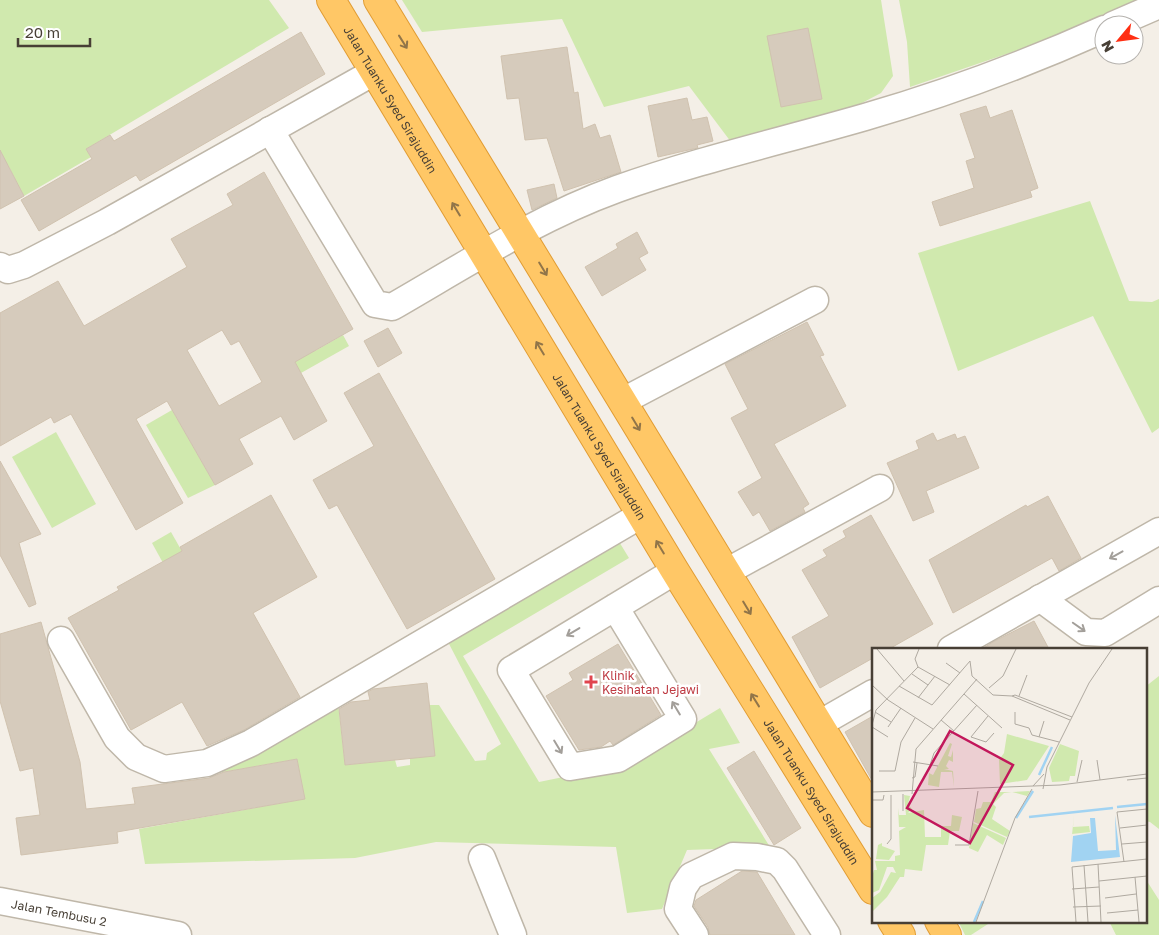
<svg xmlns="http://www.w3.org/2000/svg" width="1159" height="935" viewBox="0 0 1159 935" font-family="'Golos Text',sans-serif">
  <rect width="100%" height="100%" fill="#f4efe7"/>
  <g fill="#d0e9ae">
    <path d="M0,0H269L289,28L86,149L91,157L24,196L8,165L0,169Z"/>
    <path d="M402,0H881L893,76L881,93L860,104L731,142L689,86L604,107L562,19L422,32Z"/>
    <path d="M899,0H1136L1050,39L910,87L907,42Z"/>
    <path d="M1090,201L1129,301L1152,302L1159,299V428L1152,433L1093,316L958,371L918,253Z"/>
    <path d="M274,327L315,351L343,335L349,346L301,373Z"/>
    <path d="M172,410L215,485L188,498L146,425Z"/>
    <path d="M56,432L96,504L52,528L12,457Z"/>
    <path d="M171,532L226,629L205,639L152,543Z"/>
    <path d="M618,540L629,558L463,656L539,782L627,764L720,708L740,743L709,749L770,847L687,850L662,909L627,913L616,847L436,842L355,858L145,864L139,829L304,799L297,759L201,776L338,703L345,765L395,760L397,767L410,765V759L429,705H439L475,761L486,760L487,753L501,744L447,640Z"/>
    <path d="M1159,676V829L1150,822L1145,821V687Z"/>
    <path d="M1145,878L1159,900V935H1116L1109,921H1145Z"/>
    <path d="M958,921H988V924L971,935H965Z"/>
  </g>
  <g fill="#d6cbbc" stroke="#d0c2af" fill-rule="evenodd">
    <path d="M808,28L822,99L781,107L767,36Z"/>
    <path d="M301,32L325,74L140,181L136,175L39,231L21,200L92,159L86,149L110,135L114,141Z"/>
    <path d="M567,47L574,93L578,92L583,129L595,124L600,138L610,135L621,172L564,191L547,138L525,140L519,98L507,99L501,56Z"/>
    <path d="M687,98L692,120L707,117L713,141L697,145L698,148L684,151L658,157L648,106Z"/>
    <path d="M986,106L990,118L1012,110L1038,188L1030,191L1032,197L940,226L932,202L974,188L966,161L975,158L960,114Z"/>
    <path d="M0,150L24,196L0,209Z"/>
    <path d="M264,172L353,329L295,362L327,421L294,440L281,416L239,439L253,464L215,485L167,401L136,419L183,503L136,530L71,414L54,423L51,417L0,446V313L58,281L84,326L187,267L171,239L233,205L227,194ZM222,330L231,345L239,341L262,382L219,406L187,350Z"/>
    <path d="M554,184L557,198L532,210L527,190Z"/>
    <path d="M637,232L648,253L639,258L646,270L602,296L585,267L618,248L616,244Z"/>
    <path d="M807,322L824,355L820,356L846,406L774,444L809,504L803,508L805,512L770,531L759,512L753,516L738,492L762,478L731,418L748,409L725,364Z"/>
    <path d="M388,328L402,353L378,367L364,341Z"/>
    <path d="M379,373L495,579L407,629L337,505L329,509L313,480L374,446L344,393Z"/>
    <path d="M933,433L937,441L955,434L957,439L965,436L979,468L926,491L934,512L913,521L887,463L919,449L916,441Z"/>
    <path d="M0,461L41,534L19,543L36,604L29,607L0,555Z"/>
    <path d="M271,495L317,577L253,613L300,697L244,730L207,746L182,702L131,730L68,618L119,590L117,587L182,551L180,547Z"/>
    <path d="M1048,496L1081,558L1059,571L1052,558L953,613L929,560L1026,505L1027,507Z"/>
    <path d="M871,515L933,624L889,649H873V658L820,688L792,637L829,616L802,570L827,556L823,550L846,537L843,531Z"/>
    <path d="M1034,621L1049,649H982L993,642Z"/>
    <path d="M41,622L80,762L86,809L135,804L132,788L209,778L224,772L297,759L305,799L117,832L118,843L21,855L16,818L40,815L33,768L20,771L0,701V634Z"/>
    <path d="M618,644L661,715L613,745L610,741L601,747L579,750L546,696L573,680L569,673Z"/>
    <path d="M427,683L435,756L345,765L339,709L351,702L370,700L368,692L373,689Z"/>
    <path d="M873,716V782L845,732Z"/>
    <path d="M754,751L801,828L774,845L727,768Z"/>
    <path d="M742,871L757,872L795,935H710L708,927L694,906L696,900Z"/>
  </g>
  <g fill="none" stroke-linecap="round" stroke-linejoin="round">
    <g stroke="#bfb7a9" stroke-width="29">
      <g id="minor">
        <path d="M1113,25L1159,5"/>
        <path d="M270,130L375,304L392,307C465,265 537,218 617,189C698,160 782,141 865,117C945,94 1028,63 1104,29"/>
        <path d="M0,266L8,270L24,265L107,222L374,72"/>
        <path d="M623,401L815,300"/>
        <path d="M726,572L880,488"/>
        <path d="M1040,598L1086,632L1105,633L1159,600"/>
        <path d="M615,607L683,719L618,759L570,767L511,670L675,571"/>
        <path d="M61,640L117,738L136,757L164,769L207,763L251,743L641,515"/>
        <path d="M951,649L1159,531"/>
        <path d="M819,724L873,693"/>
        <path d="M482,858L513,935"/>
        <path id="s1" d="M0,901L178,935"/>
        <path d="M695,935L678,909L683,888L691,876L733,856L757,857L777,861L785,869L827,935"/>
      </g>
    </g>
    <g stroke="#e19c33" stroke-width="30">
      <g id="highway">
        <path id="s2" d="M331,0L675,571L873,890"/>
        <path d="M378,0L873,813"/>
        <path d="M892,921L901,935"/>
        <path d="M939,921L947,935"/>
      </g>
    </g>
    <use href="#minor" stroke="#fff" stroke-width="26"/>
    <use href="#highway" stroke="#ffc766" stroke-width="28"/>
  </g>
  <defs><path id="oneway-shaft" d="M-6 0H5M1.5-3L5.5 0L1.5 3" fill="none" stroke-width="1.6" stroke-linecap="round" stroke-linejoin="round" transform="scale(1.25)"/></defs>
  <g stroke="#917549">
    <use href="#oneway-shaft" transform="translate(403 42) rotate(58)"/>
    <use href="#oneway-shaft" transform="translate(456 209) rotate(-121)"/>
    <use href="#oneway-shaft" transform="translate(543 269) rotate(59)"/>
    <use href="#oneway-shaft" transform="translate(540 348) rotate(-121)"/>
    <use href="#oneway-shaft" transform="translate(636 424) rotate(59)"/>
    <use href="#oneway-shaft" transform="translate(660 547) rotate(-121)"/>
    <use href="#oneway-shaft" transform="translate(747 608) rotate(59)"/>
    <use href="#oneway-shaft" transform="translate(755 700) rotate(-122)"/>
  </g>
  <g stroke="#a39f9a">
    <use href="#oneway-shaft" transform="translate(1116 555) rotate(151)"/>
    <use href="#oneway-shaft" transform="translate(1079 627) rotate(35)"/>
    <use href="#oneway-shaft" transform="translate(573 632) rotate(149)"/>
    <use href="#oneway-shaft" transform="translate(676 708) rotate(-121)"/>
    <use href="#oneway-shaft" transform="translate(558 747) rotate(59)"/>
  </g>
  <path fill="#e0444e" stroke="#fff" stroke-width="2" d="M588.5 674.5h5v5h5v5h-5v5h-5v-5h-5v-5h5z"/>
  <g text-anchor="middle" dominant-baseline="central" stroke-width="5" stroke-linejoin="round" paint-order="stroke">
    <g font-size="12" fill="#473f35" stroke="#fff">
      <text stroke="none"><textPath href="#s2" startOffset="116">Jalan Tuanku Syed Sirajuddin</textPath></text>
      <text stroke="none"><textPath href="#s2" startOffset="521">Jalan Tuanku Syed Sirajuddin</textPath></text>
      <text stroke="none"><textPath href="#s2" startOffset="926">Jalan Tuanku Syed Sirajuddin</textPath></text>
      <text stroke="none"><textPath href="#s1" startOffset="60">Jalan Tembusu 2</textPath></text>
    </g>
    <g font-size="12" fill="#be3a42" stroke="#fff" text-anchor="start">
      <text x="602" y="675">Klinik<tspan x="602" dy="14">Kesihatan Jejawi</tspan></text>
    </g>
  </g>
  <g transform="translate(872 648)">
    <rect width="275" height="275" fill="#f4efe7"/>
    <path d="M135,86L177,98L155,132L128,136L127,112L132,105ZM78,95L80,96L76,108L79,109L81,102V114L77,112L74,118L77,121H72L81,123L82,139L80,124H69L67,139L56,137L57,125L61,127ZM188,96L207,103L203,128H198L197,133L180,134L177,120ZM158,143L155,148L140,144L132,145L121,156L124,159L120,171L138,183L135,189L102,174L104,161L109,160L111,154H119L123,144H140ZM32,147L38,148L36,156L40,161L36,165L52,162L53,189H69V178H79L80,167L90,169L87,183H78L76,197H54L50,223L33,221L32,229H28L15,249L0,264V250L8,244L19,224L24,225L21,219H15L7,242L0,245V229L2,222H5L3,213H23V208L28,207L27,183L34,179H27L26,160L27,167H34ZM202,167L201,179L217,178L218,184L200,186L199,197ZM101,175L134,190L131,197L115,187L106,204L97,200ZM10,195V198L23,203L17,212L4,211L6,197Z" fill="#d0e9ae"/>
    <path d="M243,167L248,209L199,214L201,188L219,185L218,170H223L226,203L244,202Z" fill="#a1d3f2"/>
    <path fill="none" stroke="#a1d3f2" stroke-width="2.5" d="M167,127L180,99M245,159L275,156M157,169L241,160M144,170L161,143M102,274L111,253"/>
    <path fill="none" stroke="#afa9a0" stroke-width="1" d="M5,1L32,33M74,15L88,25M46,19L78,37M46,19L43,11L47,1M40,26L56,37M0,37L16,52L61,81M27,38L60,57L98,13L100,28L121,47L140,48L198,72M117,40L131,28L144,1M92,46L130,80M140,48L143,47L200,69M147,48L155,27M46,50L63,28M3,64L19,74M143,64V76L157,80L160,87L187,94M116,68L99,89L114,94L122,85M69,72L82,83M0,77L4,62L46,19M0,79L16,89M16,79L29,60M167,89L172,73M225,112L228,132M41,114L66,118M58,117L62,105L105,57M7,123H23L29,94L43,70M40,130L43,129L45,115M255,132L275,130M205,134L210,112M161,138L172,126M171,141L175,119L217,35L240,1M0,144L188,137L275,126M40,146L44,101L105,31M0,152H11L12,147M31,163V146M248,180L275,177M15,196L19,191V147M250,196L275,194M83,197H97L106,143M252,214L245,164L275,161M226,216L229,274M212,217L216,274M263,229L267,274M227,233L275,228M200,241L227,239M233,250L264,246M201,259L229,258M235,265L266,262M104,274L143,170L160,141M204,274L200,219L275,211"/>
    <path fill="#c2185b" fill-opacity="0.15" stroke="#c2185b" stroke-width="2.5" d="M78,83L141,117L98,195L35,160Z"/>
    <rect width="275" height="275" fill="none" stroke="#473f35" stroke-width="2.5"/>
  </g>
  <g transform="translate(1119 40) rotate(241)"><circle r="24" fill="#ffffff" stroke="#b5b2ae"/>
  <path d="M0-4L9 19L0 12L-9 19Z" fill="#ff2f13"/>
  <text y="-8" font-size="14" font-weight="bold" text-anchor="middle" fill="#473f35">N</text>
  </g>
  <path d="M18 38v8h72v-8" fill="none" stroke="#473f35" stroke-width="2.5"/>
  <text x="25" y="38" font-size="15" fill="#473f35" stroke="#ffffff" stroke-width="4" paint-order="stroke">20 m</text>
</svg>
